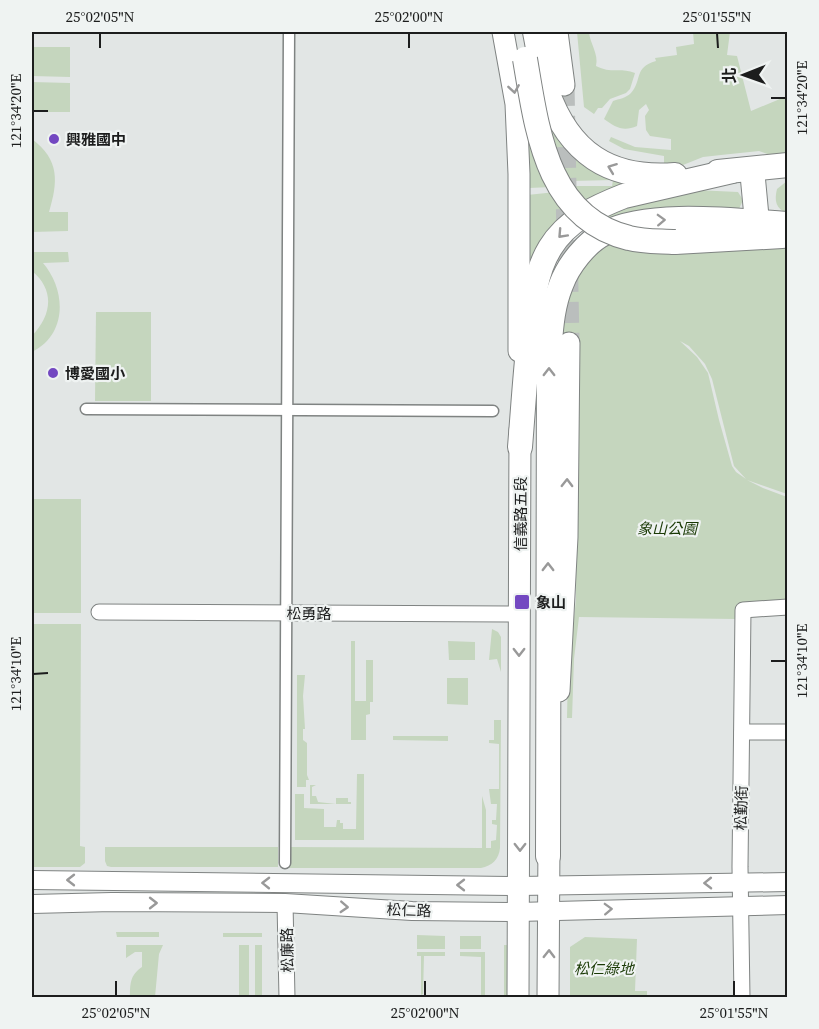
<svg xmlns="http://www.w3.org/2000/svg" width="819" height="1029" viewBox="0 0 819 1029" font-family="'Source Serif 4','Noto Sans TC',serif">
  <rect width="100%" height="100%" fill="#e2e6e5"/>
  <g fill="#c5d6be" fill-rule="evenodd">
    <path d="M577,32H589C590,44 599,54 596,66C611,74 620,67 635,73L630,89L626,93L610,99L602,108H598L594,114L584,107Z"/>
    <path d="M693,32H730L727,55L737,56L751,111L787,96V153L770,155L759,151L721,155L703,157L673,169L664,167V156L624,149L609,141L611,137L635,147L671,150V139L650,136L646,130L645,116L649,110L646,104L639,110L637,126C623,132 615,127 604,119L613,101C619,99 626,98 631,93C643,79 633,68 656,61L655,58L677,55L676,47L694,44Z"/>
    <path d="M32,47H70V77L32,76Z"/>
    <path d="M32,82L70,83V112H32Z"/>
    <path d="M542,92L627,183L581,204L573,186H612L613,180L571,181L556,168Z"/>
    <path d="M525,97L552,187L529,188Z"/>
    <path d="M32,139C60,160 58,182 49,212H68V231L32,232Z"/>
    <path d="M787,181V213C776,209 774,201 777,189Z"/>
    <path d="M695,190L738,192L743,200L739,209L612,225L600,214Z"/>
    <path d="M556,192L571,211L529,270L527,195Z"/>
    <path d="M617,240L787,244V494L747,480L763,488L787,497V605L735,607V619L579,617L574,659L572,718H567L568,670L576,600L577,344H559C566,294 570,266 617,240ZM680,341L689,346L705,364L712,379L734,466L746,479L736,472L732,466L719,420L708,373L697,357Z"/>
    <path d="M32,252H68L69,262L43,263C66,290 68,334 32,352V336C52,315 55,290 32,271Z"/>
    <path d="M96,312H151V401H95Z"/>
    <rect x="32" y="499" width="49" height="114"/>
    <path d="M32,624H81L80,846L85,847V863L80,867H32Z"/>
    <path d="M492,629L498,632L501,637V672L497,659L489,660Z"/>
    <path d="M351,641H355V701H366V660H373V702H370V714L366,715V740H351Z"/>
    <path d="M448,641L475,642V660H449Z"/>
    <path d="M297,675H305L303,696L305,729H303V740L307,743V775L309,780H306V787H297Z"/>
    <path d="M447,678H468V705L447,704Z"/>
    <path d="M494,720H501L500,848C499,859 492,866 481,868H288L289,847L482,848V796L486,810V848H491V841L496,840L497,825L492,824V820H496L497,804H491L489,789H499V744L489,743V740H494Z"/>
    <path d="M393,736H448V741L393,740Z"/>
    <path d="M357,774H364V840H295V794H304V808L324,809V827H336L337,820H340V823H343V829H356Z"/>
    <path d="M310,785H316L312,787V796H316L318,802L336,804V798H348V802H351V804H310Z"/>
    <path d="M105,847H278V867H111L107,866L105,861Z"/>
    <path d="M116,932H159V937H117Z"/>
    <rect x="223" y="933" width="39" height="4"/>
    <path d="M417,935L445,936V949H417Z"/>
    <rect x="460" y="936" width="21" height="13"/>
    <path d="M585,937L637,939L635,991H647V997H570V947Z"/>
    <path d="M126,945H163L159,954L155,997H130C130,984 130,975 142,967V952H135L126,958Z"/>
    <rect x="239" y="945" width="10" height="51"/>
    <rect x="255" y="945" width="7" height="51"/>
    <path d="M504,945H508L507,997H504Z"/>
    <path d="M417,952H445V956H424L423,994L421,995V956H417Z"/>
    <path d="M460,952H485V997H481V957L460,956Z"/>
  </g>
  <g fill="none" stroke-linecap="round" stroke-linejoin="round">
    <path stroke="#babebd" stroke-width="21" stroke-dasharray="21 10" stroke-linecap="butt" d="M564,85L569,343"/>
    <g stroke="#7f8382" stroke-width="13">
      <g id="pedestrian">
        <path d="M86,409L493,411"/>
        <path d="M285,863L289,32"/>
      </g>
    </g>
    <g stroke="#7f8382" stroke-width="17">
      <g id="minor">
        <path d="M99,612L519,614"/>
        <path d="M742,732H788"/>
        <path d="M285,903L287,998"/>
        <path d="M742,998L740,867L743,610L788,607"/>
      </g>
    </g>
    <g stroke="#7f8382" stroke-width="20">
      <g id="tertiary">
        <path d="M32,880L519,886L788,882"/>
        <path d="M32,904L112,902L285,903L412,911L518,912L788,905"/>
      </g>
    </g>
    <g stroke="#7f8382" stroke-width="23">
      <g id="secondary">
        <path d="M503,32L516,104L519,174V351"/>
        <path d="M557,32L564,85"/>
        <path d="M559,691L567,537L569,343"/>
        <path d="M518,998L520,430"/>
        <path d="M548,998L549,841"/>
      </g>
    </g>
    <g stroke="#7f8382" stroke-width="26">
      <g id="trunk">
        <path d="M535,32C539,51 541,72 547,91C569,153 609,180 675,175"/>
        <path d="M752,169L757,222"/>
        <path d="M718,172L788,165"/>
        <path d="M675,242L782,236"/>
        <path d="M520,447C523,411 525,376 529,341C532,310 533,276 550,248C567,220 596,207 624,196L732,171"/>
        <path d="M548,856L549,353C551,329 552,307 561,285C568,266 586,242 605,233C651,210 736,221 788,224"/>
      </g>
    </g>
    <use href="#pedestrian" stroke="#fff" stroke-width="10"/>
    <use href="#minor" stroke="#fff" stroke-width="15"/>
    <use href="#tertiary" stroke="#fff" stroke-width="18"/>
    <use href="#secondary" stroke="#fff" stroke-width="21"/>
    <use href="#trunk" stroke="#fff" stroke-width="24"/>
    <g stroke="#7f8382" stroke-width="26" stroke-linecap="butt">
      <path id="trunk-bridge" d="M525,59C537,129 546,218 629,238C644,242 660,241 675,242"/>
    </g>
    <use href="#trunk-bridge" stroke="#fff" stroke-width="24"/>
  </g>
  <defs><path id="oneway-chevron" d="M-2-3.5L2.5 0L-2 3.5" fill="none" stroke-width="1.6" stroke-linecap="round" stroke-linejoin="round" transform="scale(1.5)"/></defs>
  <g stroke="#999">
    <use href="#oneway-chevron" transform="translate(514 89) rotate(81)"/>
    <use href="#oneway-chevron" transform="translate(612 168) rotate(-159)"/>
    <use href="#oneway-chevron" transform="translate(661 220) rotate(-2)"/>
    <use href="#oneway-chevron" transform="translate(562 234) rotate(133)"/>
    <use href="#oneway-chevron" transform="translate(549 372) rotate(-90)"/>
    <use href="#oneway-chevron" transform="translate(567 483) rotate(-89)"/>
    <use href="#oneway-chevron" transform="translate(548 567) rotate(-90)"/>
    <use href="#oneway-chevron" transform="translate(519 652) rotate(90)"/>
    <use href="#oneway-chevron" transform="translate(520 847) rotate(90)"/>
    <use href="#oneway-chevron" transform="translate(71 880) rotate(-180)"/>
    <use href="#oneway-chevron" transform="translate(266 883) rotate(-179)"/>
    <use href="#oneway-chevron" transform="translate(708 883) rotate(179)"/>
    <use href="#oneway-chevron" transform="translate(461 885) rotate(-180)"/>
    <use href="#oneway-chevron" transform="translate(153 903)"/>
    <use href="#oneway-chevron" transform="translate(344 907) rotate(3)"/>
    <use href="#oneway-chevron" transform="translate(608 909) rotate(-2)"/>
    <use href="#oneway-chevron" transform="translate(549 954) rotate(-89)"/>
  </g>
  <path fill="none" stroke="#1c1d1d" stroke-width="2" d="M100,33V48M409,33V48M717,33L718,48M771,98H786M33,111H48M771,661H786M33,674L48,673M116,981V996M425,981V996M734,981V996"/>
  <g fill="#7348c1" stroke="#eff3f2" stroke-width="2">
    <circle cx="54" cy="139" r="6"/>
    <circle cx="53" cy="373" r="6"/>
    <rect x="514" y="594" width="16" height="16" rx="3"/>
  </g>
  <g text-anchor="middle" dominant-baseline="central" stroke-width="4.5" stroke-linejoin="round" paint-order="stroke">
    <g font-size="15" font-weight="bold" fill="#1c1d1d" stroke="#eff3f2" text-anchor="start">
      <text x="66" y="139">興雅國中</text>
      <text x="65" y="373">博愛國小</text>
      <text x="536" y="602">象山</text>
    </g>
    <g font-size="15" fill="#1c1d1d" stroke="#eff3f2">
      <text transform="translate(520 514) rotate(-90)">信義路五段</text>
      <text x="309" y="613">松勇路</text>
      <text transform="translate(741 808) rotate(-89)">松勤街</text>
      <text transform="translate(409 910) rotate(2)">松仁路</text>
      <text transform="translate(287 950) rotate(-91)">松廉路</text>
    </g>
    <g font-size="15" font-style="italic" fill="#1a3a05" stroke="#eff3f2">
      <text x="667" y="528">象山公園</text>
      <text x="604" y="968">松仁綠地</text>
    </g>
  </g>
  <rect width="819" height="1029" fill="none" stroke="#eff3f2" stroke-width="66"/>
  <g transform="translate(744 75) rotate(269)" stroke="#eff3f2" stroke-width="4.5" paint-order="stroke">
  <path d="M0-4.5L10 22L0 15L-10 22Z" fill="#1c1d1d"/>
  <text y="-9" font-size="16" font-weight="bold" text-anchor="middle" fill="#1c1d1d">北</text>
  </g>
  <rect x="33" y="33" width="753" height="963" fill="none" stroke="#1c1d1d" stroke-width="2"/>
  <g font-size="15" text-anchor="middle" fill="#1c1d1d">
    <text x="100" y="22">25°02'05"N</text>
    <text x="409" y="22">25°02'00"N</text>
    <text x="717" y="22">25°01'55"N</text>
    <text transform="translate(802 98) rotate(-90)" y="5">121°34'20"E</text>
    <text transform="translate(16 111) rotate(-90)" y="5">121°34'20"E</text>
    <text transform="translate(802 661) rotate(-90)" y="5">121°34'10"E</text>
    <text transform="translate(16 674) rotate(-90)" y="5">121°34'10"E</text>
    <text x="116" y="1018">25°02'05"N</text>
    <text x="425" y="1018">25°02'00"N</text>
    <text x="734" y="1018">25°01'55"N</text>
  </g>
</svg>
